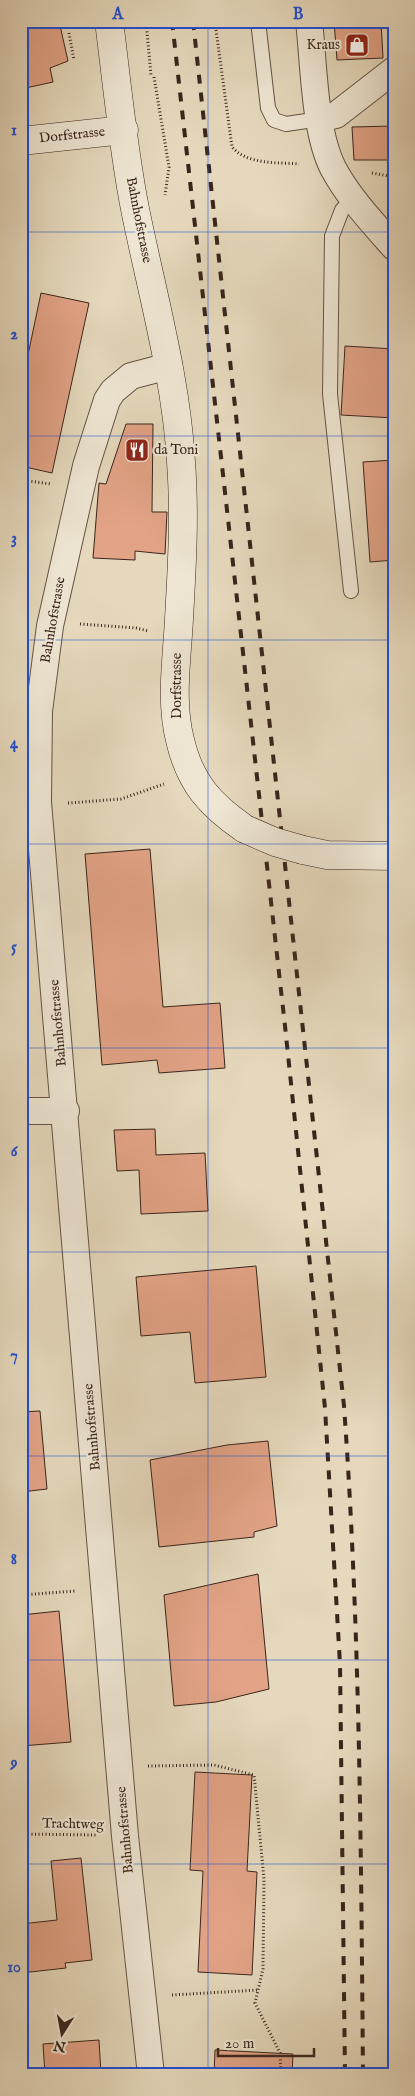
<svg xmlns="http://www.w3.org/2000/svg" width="415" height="2096" viewBox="0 0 415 2096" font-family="'IM FELL English',serif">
  <rect width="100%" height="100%" fill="#e5d8bc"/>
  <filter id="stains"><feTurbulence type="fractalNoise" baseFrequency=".004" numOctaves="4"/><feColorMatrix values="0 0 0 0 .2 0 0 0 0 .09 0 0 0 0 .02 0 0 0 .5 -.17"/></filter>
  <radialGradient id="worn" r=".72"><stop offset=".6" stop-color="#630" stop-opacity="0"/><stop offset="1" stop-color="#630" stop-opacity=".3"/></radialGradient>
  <g fill="#e2a386" stroke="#3a251c">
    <path d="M21,21H59L68,61L50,68L53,82L21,89Z"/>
    <path d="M334,21H381L383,58L337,60Z"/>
    <path d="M394,126V160H354L352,127Z"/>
    <path d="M41,293L89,303L52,473L21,466V388Z"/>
    <path d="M345,346L394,349V418L341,415Z"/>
    <path d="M126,424H153L152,512H167L165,554L135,551V560L93,558L99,483L106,484Z"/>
    <path d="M394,460V560L370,562L363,462Z"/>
    <path d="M150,849L163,1007L220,1003L225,1068L159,1073L157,1060L102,1065L85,854Z"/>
    <path d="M155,1129L156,1155L205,1153L208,1211L141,1214L139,1170L117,1171L114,1130Z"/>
    <path d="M256,1266L266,1377L195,1383L190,1332L141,1336L136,1277Z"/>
    <path d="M40,1411L47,1489L21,1492V1412Z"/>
    <path d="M268,1441L277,1526L254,1532V1537L159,1547L150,1460L227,1445Z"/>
    <path d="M258,1574L269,1689L216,1702L174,1706L164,1595Z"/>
    <path d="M59,1611L71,1742L21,1746V1615Z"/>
    <path d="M195,1772L252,1775L247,1871L257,1872L252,1975L198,1972L203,1871L190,1870Z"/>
    <path d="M81,1858L92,1960L65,1963L66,1968L21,1973V1924L57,1920L51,1861Z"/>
    <path d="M99,2040L101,2075H45L43,2044Z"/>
    <path d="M215,2050L293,2054L292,2075H214Z"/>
  </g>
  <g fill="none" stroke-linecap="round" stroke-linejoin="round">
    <g stroke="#655244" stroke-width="16">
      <g id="lane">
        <path d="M258,21L268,108L274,120L286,124L320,119"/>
        <path d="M351,591L330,394L332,236L342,210L353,199"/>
      </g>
    </g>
    <g stroke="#655244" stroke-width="28">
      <g id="street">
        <path d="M309,21C314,65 314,130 333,168C349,198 372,222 394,247"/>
        <path d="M320,119L336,115L394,70"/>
        <path d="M21,1111H66"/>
        <path d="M151,2075L125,1836L38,802L39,711L50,626L86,466L107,400L113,391L131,376L169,366"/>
      </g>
    </g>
    <g stroke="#3a251c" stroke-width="29">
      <g id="secondary">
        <path d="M109,21C117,84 123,148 135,209C152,293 176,377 181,462C185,515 182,566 179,619C177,659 170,701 180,740C190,783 210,805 245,829"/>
        <path d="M21,141L124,130"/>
        <path d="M303,850L327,855L394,856"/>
      </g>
    </g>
    <g stroke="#3a251c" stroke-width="3" stroke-dasharray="1 2.5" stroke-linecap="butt">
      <path d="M146,21L151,75"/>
      <path d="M216,30L232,147C248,165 276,162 299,164"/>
      <path d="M69,33L74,60"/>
      <path d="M154,77L169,167L165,195"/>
      <path d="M372,173L394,177"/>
      <path d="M21,480L51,484"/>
      <path d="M80,624L136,628L148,631"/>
      <path d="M68,803L121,799L164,784"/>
      <path d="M21,1595L75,1591"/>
      <path d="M148,1766L214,1765L254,1775L264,1879L263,1969L255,2003L280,2053L281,2075"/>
      <path d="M21,1834L96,1835"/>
      <path d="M172,1995L258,1990"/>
    </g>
    <use href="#lane" stroke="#eee6d3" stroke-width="14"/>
    <use href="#street" stroke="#eee6d3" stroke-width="26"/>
    <use href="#secondary" stroke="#eee6d3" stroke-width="28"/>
    <g stroke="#3a251c" stroke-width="4" stroke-dasharray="9 9" stroke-linecap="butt">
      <path d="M172,21L285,1026L325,1408L340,1664L345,2075"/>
      <path d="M193,21L344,1406C360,1629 361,1852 363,2075"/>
    </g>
    <g stroke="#3a251c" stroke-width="29" stroke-linecap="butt">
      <path id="secondary-bridge" d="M245,829L275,842L303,850"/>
    </g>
    <use href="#secondary-bridge" stroke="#eee6d3" stroke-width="28"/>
  </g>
  <path fill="none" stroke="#1d4ed8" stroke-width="1" stroke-opacity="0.55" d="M208,21V2075M21,232H394M21,436H394M21,640H394M21,844H394M21,1048H394M21,1252H394M21,1456H394M21,1660H394M21,1864H394"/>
  <defs>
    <g id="shop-square" transform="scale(1.25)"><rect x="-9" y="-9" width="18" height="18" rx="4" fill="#8f2418" stroke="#eee6d3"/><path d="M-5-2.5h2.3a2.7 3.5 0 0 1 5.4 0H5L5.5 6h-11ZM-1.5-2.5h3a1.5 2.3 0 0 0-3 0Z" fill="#fff"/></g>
    <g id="restaurant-square" transform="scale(1.25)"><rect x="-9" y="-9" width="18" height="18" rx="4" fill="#8f2418" stroke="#eee6d3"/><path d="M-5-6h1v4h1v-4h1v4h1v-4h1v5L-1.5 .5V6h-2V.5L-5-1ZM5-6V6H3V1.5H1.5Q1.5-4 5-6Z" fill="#fff"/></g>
  </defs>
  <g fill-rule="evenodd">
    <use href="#shop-square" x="357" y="45"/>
    <use href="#restaurant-square" x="137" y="450"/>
  </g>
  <g text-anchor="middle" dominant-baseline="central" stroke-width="4.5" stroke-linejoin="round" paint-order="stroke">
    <g font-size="14" fill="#3a251c" stroke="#eee6d3" text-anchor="end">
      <text x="340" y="45">Kraus</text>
      <text x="154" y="450" text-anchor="start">da Toni</text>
    </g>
    <g font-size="14" fill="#3a251c" stroke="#eee6d3">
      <text transform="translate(72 135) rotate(-6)">Dorfstrasse</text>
      <text transform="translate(139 220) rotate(79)">Bahnhofstrasse</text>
      <text transform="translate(53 620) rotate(-80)">Bahnhofstrasse</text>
      <text transform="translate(177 686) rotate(-90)">Dorfstrasse</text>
      <text transform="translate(58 1023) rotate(-95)">Bahnhofstrasse</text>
      <text transform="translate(92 1427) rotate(-95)">Bahnhofstrasse</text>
      <text transform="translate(73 1824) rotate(1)">Trachtweg</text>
      <text transform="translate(125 1830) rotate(-95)">Bahnhofstrasse</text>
    </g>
  </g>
  <rect width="415" height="2096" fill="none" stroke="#e5d8bc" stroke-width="55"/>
  <g transform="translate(62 2034) rotate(191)" stroke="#eee6d3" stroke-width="4" paint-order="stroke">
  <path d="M0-4L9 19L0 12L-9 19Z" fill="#3a251c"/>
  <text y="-8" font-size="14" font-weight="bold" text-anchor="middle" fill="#3a251c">N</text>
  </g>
  <path d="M218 2048v8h96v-8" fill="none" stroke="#3a251c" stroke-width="2.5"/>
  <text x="225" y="2048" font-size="15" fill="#3a251c" stroke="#eee6d3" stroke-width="4" paint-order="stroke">20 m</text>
  <rect x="28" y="28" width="360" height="2040" fill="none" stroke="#1d4ed8" stroke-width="2"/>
  <g font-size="16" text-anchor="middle" font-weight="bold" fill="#1d4ed8">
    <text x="118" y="19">A</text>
    <text x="298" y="19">B</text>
    <text x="14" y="135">1</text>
    <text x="14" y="339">2</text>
    <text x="14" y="543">3</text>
    <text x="14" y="748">4</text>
    <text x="14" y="952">5</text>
    <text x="14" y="1156">6</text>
    <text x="14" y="1360">7</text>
    <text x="14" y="1564">8</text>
    <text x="14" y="1768">9</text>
    <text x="14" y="1972">10</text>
  </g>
  <rect width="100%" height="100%" filter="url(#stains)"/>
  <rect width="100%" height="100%" fill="url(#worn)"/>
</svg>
